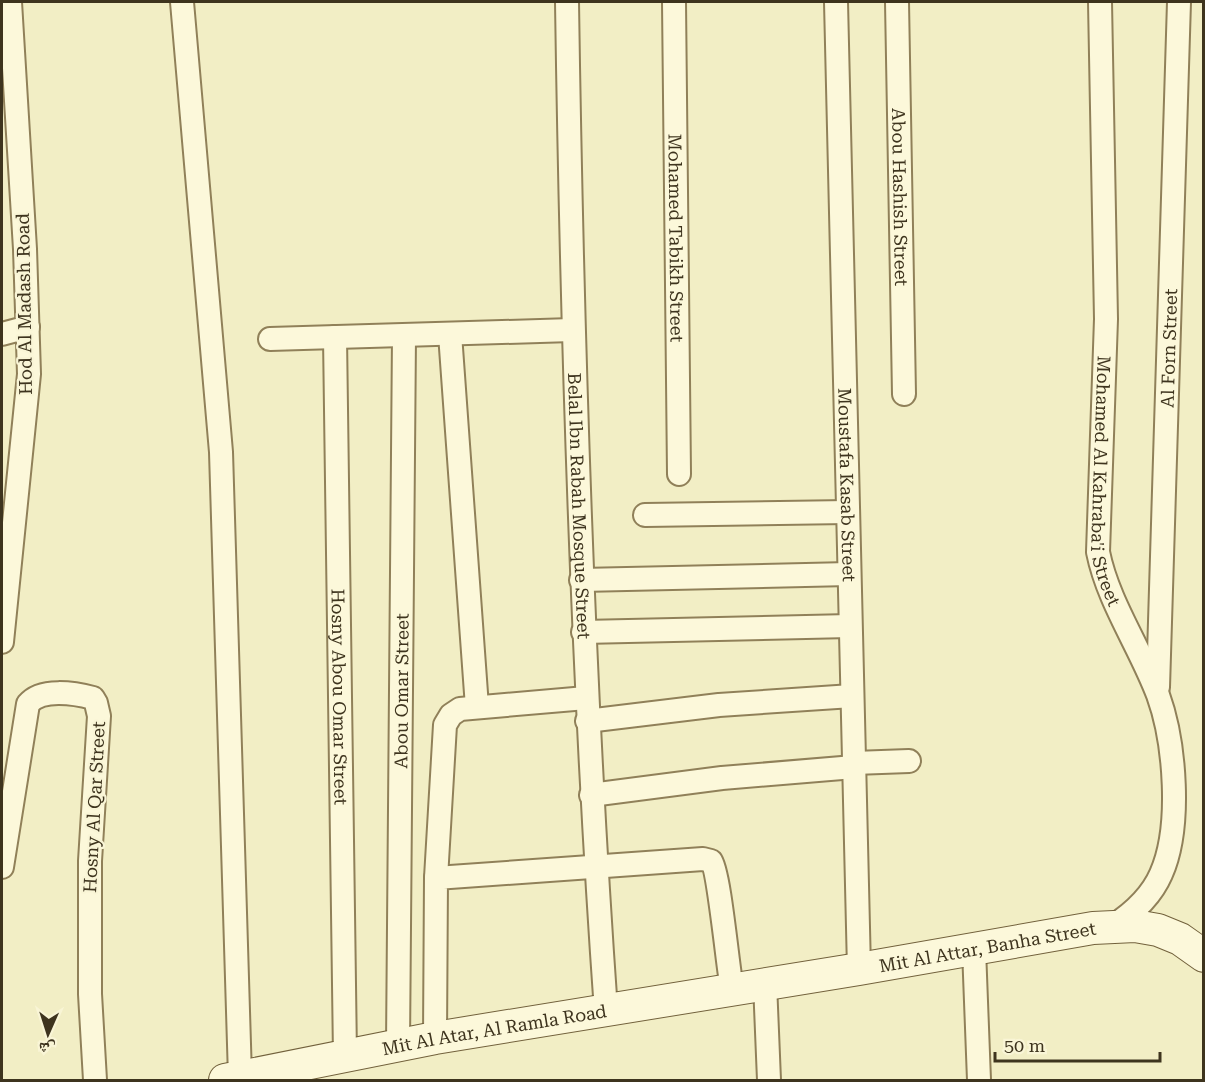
<svg xmlns="http://www.w3.org/2000/svg" width="1205" height="1082" viewBox="0 0 1205 1082" font-family="'Roboto Serif','Noto Naskh Arabic',serif">
  <rect width="100%" height="100%" fill="#f2eec5"/>
  <g fill="none" stroke-linecap="round" stroke-linejoin="round">
    <g stroke="#908059" stroke-width="26">
      <g id="street">
        <path d="M182,2L221,452L240,1077"/>
        <path id="s1" d="M567,2C572,338 582,675 606,1011"/>
        <path id="s2" d="M674,2L679,474"/>
        <path id="s3" d="M836,2L859,969"/>
        <path id="s4" d="M897,2L904,394"/>
        <path id="s5" d="M1100,2L1106,319L1098,552C1108,602 1140,647 1158,695C1175,742 1182,827 1161,874C1151,897 1133,913 1113,926"/>
        <path d="M2,334L28,327"/>
        <path d="M450,334L477,707"/>
        <path id="s6" d="M335,337L345,1056"/>
        <path d="M270,339L572,330"/>
        <path d="M645,515L848,512"/>
        <path d="M581,580L849,574"/>
        <path d="M583,632L850,626"/>
        <path d="M2,642L29,374L25,249L10,2"/>
        <path id="s7" d="M1158,687L1179,2"/>
        <path d="M587,721L719,705L852,696"/>
        <path d="M854,763L909,761"/>
        <path d="M591,795L722,778L854,767"/>
        <path d="M2,867L28,704C41,688 74,693 93,698L96,703L99,716L90,861V994L95,1080"/>
        <path d="M436,878L445,725L451,715L460,709L586,698"/>
        <path d="M974,949L979,1080"/>
        <path d="M765,983L769,1080"/>
        <path d="M435,1038L436,878L703,859L711,861C719,870 728,969 732,989"/>
        <path id="s8" d="M398,1045L404,336"/>
      </g>
    </g>
    <g stroke="#72613c" stroke-width="34">
      <g id="secondary">
        <path id="s9" d="M225,1080L435,1038L859,969L1093,928L1135,926L1158,930L1180,939L1204,956"/>
      </g>
    </g>
    <use href="#street" stroke="#fcf8da" stroke-width="22"/>
    <use href="#secondary" stroke="#fcf8da" stroke-width="32"/>
  </g>
  <g text-anchor="middle" dominant-baseline="central" stroke-width="4.5" stroke-linejoin="round" paint-order="stroke">
    <g font-size="18" fill="#3e341e" stroke="#f9f5d6">
      <text stroke="none"><textPath href="#s4" startOffset="195">Abou Hashish Street</textPath></text>
      <text stroke="none"><textPath href="#s2" startOffset="236">Mohamed Tabikh Street</textPath></text>
      <text transform="translate(24 304) rotate(-91)">Hod Al Madash Road</text>
      <text stroke="none"><textPath href="#s7" startOffset="339">Al Forn Street</textPath></text>
      <text stroke="none"><textPath href="#s5" startOffset="480">Mohamed Al Kahraba'i Street</textPath></text>
      <text stroke="none"><textPath href="#s3" startOffset="483">Moustafa Kasab Street</textPath></text>
      <text stroke="none"><textPath href="#s1" startOffset="504">Belal Ibn Rabah Mosque Street</textPath></text>
      <text stroke="none"><textPath href="#s8" startOffset="354">Abou Omar Street</textPath></text>
      <text stroke="none"><textPath href="#s6" startOffset="360">Hosny Abou Omar Street</textPath></text>
      <text transform="translate(94 807) rotate(-87)">Hosny Al Qar Street</text>
      <text stroke="none"><textPath href="#s9" startOffset="774">Mit Al Attar, Banha Street</textPath></text>
      <text stroke="none"><textPath href="#s9" startOffset="274">Mit Al Atar, Al Ramla Road</textPath></text>
    </g>
  </g>
  <rect width="1205" height="1082" fill="none" stroke="#3e341e" stroke-width="6"/>
  <g transform="translate(48 1034) rotate(183)" stroke="#f9f5d6" stroke-width="4.5" paint-order="stroke">
  <path d="M0-4.5L10 22L0 15L-10 22Z" fill="#3e341e"/>
  <text y="-9" font-size="16" font-weight="bold" text-anchor="middle" fill="#3e341e">ش</text>
  </g>
  <path d="M995 1052v9h165v-9" fill="none" stroke="#3e341e" stroke-width="3"/>
  <text x="1004" y="1052" font-size="18" fill="#3e341e" stroke="#f9f5d6" stroke-width="4.5" paint-order="stroke">50 m</text>
</svg>
